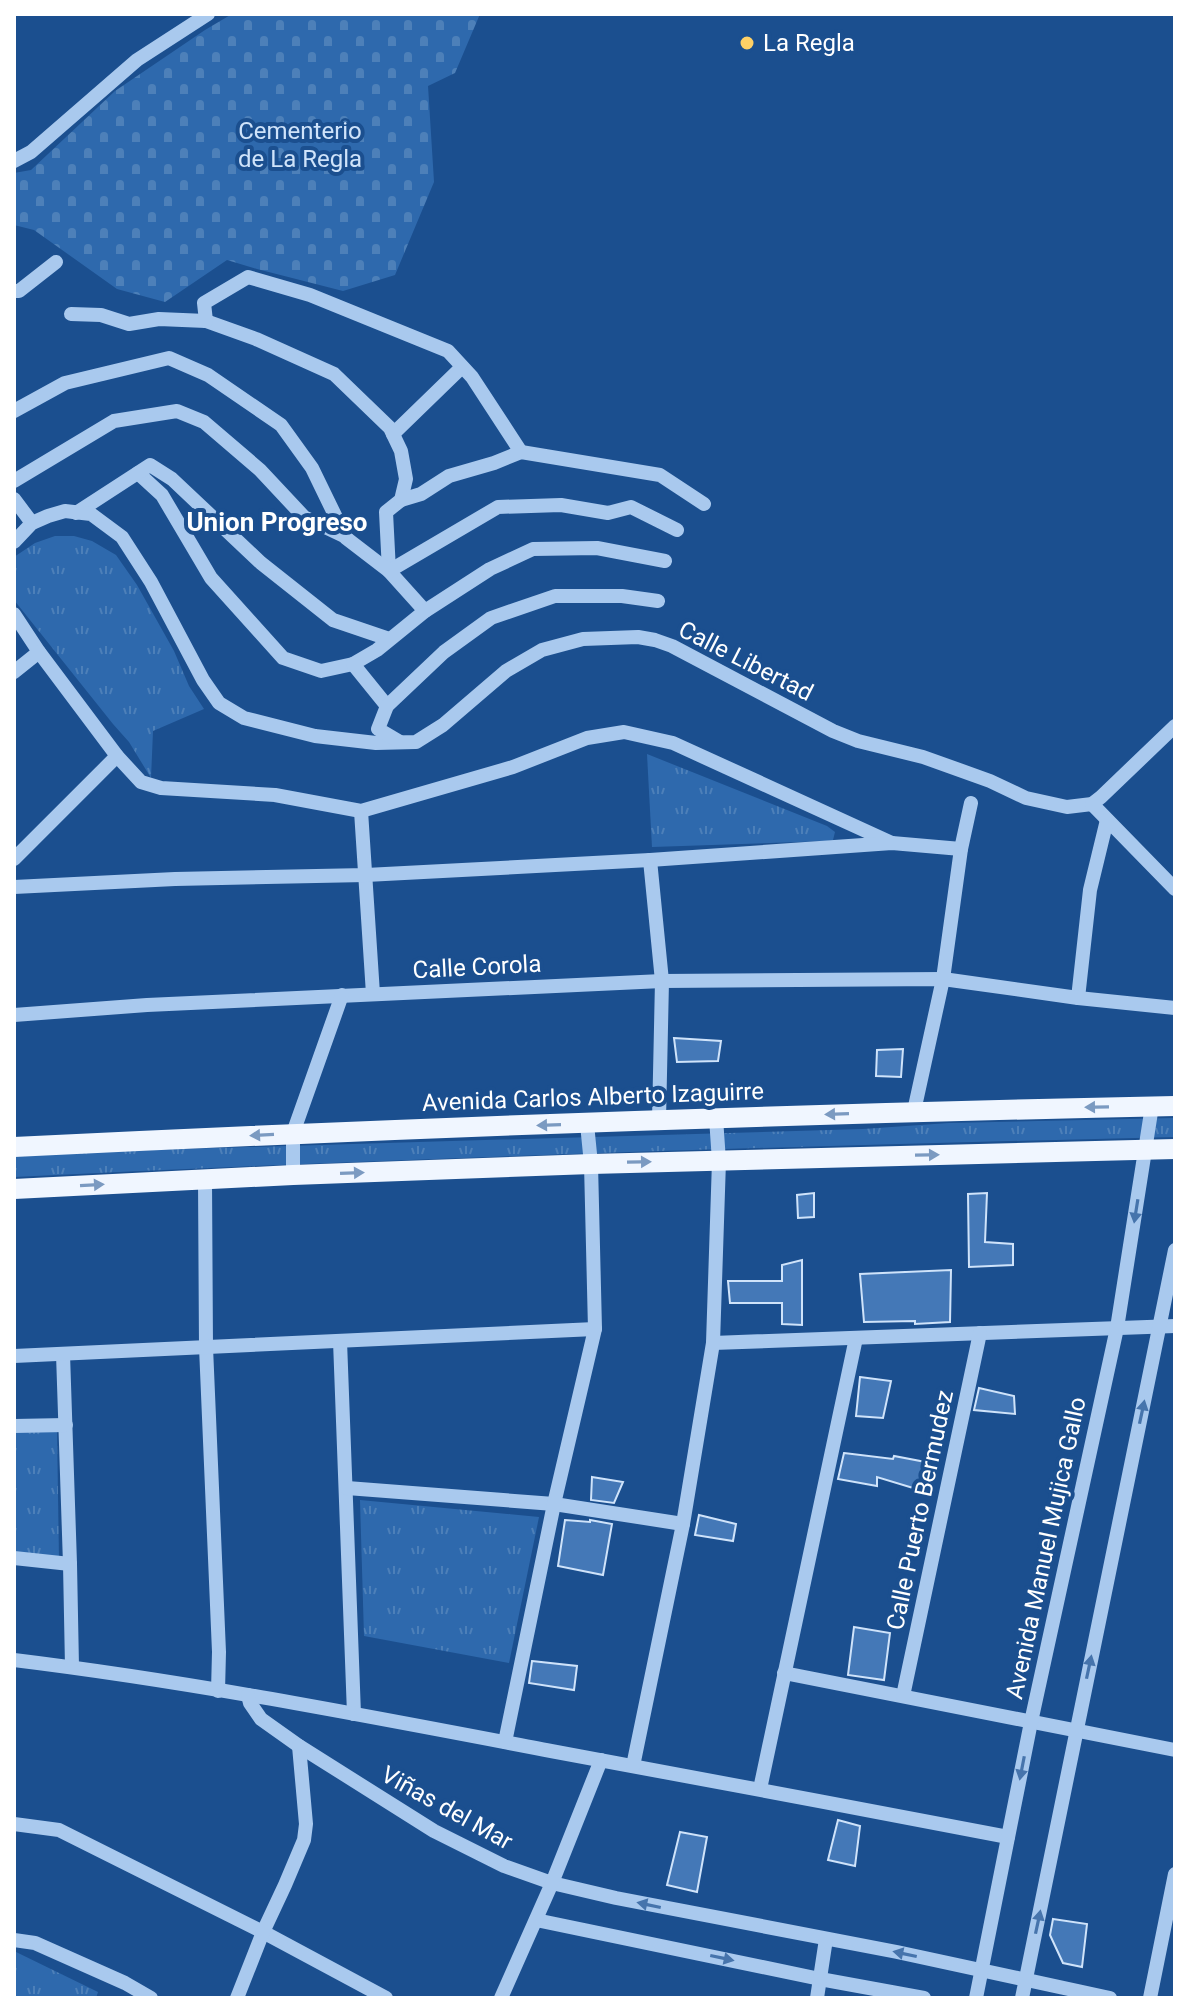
<svg xmlns="http://www.w3.org/2000/svg" width="1189" height="2012" viewBox="0 0 1189 2012" font-family="Roboto,sans-serif">
  <defs>
    <pattern id="cemetery-stones" width="16" height="16" patternUnits="userSpaceOnUse" patternTransform="scale(2)"><rect width="16" height="16" fill="#2e69ad"/><path d="M2 7V4a2 2 0 0 1 4 0v3zM10 15v-3a2 2 0 0 1 4 0v3z" fill="#4d80b9"/></pattern>
    <pattern id="park-tufts" width="24" height="20" patternUnits="userSpaceOnUse" patternTransform="scale(2)"><rect width="24" height="20" fill="#2e69ad"/><path d="M3 7l-1-3M5 7V3M7 7l1-3M15 17l-1-3M17 17v-4M19 17l1-3" fill="none" stroke="#4d80b9"/></pattern>
  </defs>
  <rect width="100%" height="100%" fill="#1b4f8f"/>
  <path fill="url(#cemetery-stones)" d="M232,14H480L455,73L428,86L434,182L395,275L343,291L257,269L227,260L165,302L117,289L34,230L14,225V173L31,170L115,91L205,30Z"/>
  <g fill="url(#park-tufts)">
    <path d="M55,536H74L92,541L116,555L137,585L174,651L189,686L204,709L153,731L151,778L129,742L113,724L14,600V557L35,543Z"/>
    <path d="M647,754L827,826L835,832L833,840L827,841L652,847Z"/>
    <path d="M1175,1118V1137C788,1146 401,1158 14,1177V1155L182,1149L863,1129L949,1123Z"/>
    <path d="M14,1431H57L59,1560L14,1555Z"/>
    <path d="M360,1500L539,1517L509,1663L364,1636Z"/>
    <path d="M14,1951L98,1992L96,1998H14Z"/>
  </g>
  <g fill="#4478b7" stroke="#cfe3fa" stroke-width="2">
    <path d="M674,1038L721,1041L718,1061L677,1062Z"/>
    <path d="M903,1049L901,1077L876,1076L877,1050Z"/>
    <path d="M814,1193V1217L798,1218L797,1195Z"/>
    <path d="M987,1193L985,1242L1013,1244V1265L969,1267L968,1194Z"/>
    <path d="M802,1260V1325L782,1324V1303H730L728,1281H782V1265Z"/>
    <path d="M951,1270L950,1322L915,1324V1321L864,1322L860,1274Z"/>
    <path d="M860,1377L891,1381L883,1418L856,1416Z"/>
    <path d="M979,1388L1014,1396L1015,1414L974,1410Z"/>
    <path d="M844,1453L893,1459L894,1456L936,1464L923,1491L877,1477V1486L838,1479Z"/>
    <path d="M592,1477L623,1482L614,1503L591,1500Z"/>
    <path d="M699,1515L736,1524L733,1541L695,1535Z"/>
    <path d="M565,1520L590,1522V1520L612,1524L603,1575L558,1566Z"/>
    <path d="M854,1627L890,1633L884,1680L848,1675Z"/>
    <path d="M532,1661L577,1666L574,1690L529,1683Z"/>
    <path d="M838,1820L860,1826L855,1866L828,1860Z"/>
    <path d="M680,1832L707,1837L697,1892L667,1885Z"/>
    <path d="M1053,1919L1087,1924L1082,1967L1063,1963L1050,1935Z"/>
  </g>
  <g fill="none" stroke-linecap="round" stroke-linejoin="round">
    <g stroke="#a9c9ee" stroke-width="14">
      <path d="M14,161L31,152L137,60L208,14"/>
      <path d="M14,291H19L56,262"/>
      <path d="M71,314L101,315L129,324L159,319L206,321L256,339L334,374L390,428L401,451L406,479L401,500L386,512L389,571L425,611"/>
      <path d="M206,321L204,303L248,277L310,295L448,351L472,377L521,452"/>
      <path d="M14,411L65,383L169,358L208,375L281,425L312,468L346,538L389,571L498,507L561,505L608,513L631,507L677,530"/>
      <path d="M393,434L462,367"/>
      <path d="M138,473L162,495L211,578L283,658L321,671L353,664"/>
      <path d="M14,481L114,421L177,411L204,422L260,470L304,517L346,537"/>
      <path d="M14,499L32,523"/>
      <path d="M401,500L421,494L449,476L494,463L521,452L660,475L704,504"/>
      <path d="M76,513L150,465L172,479L261,563L333,620L389,639"/>
      <path d="M14,542L32,523L48,516L65,511L91,514L122,537L151,582L203,680L219,703L244,718L315,736L376,743L416,742L443,725L506,671L542,650L583,639L638,637L655,640L672,646L833,731L858,741L923,757L990,781L1026,798L1067,807L1092,804L1101,797L1175,726"/>
      <path d="M14,614L39,652L117,756L141,782L161,788L275,795L361,811L513,767L587,738L624,732L673,743L892,843"/>
      <path d="M14,672L39,652"/>
      <path d="M387,706L353,664L377,650L425,611L490,569L533,549L597,548L665,561"/>
      <path d="M400,742L378,729L387,706L444,652L491,618L555,596H622L658,601"/>
      <path d="M1092,804L1175,889"/>
      <path d="M361,811L373,994"/>
      <path d="M14,859L117,756"/>
      <path d="M650,860L662,981L659,1120"/>
      <path d="M14,887L175,879L366,875L650,860L892,843L961,849"/>
      <path d="M1078,998L1090,890L1107,820"/>
      <path d="M14,1015L147,1005L662,981L943,979L1078,998L1175,1008"/>
      <path d="M914,1111L943,979L961,849L971,803"/>
      <path d="M293,1175V1133L342,995"/>
      <path d="M205,1180L206,1347L219,1652L218,1691"/>
      <path d="M340,1341L354,1714"/>
      <path d="M713,1343L1175,1326"/>
      <path d="M63,1354L70,1564L72,1667"/>
      <path d="M14,1356L595,1329"/>
      <path d="M14,1426L66,1425"/>
      <path d="M347,1488L554,1504L683,1524"/>
      <path d="M14,1558L70,1564"/>
      <path d="M14,1660C194,1682 372,1717 551,1751C703,1780 856,1807 1008,1837"/>
      <path d="M784,1673L1175,1750"/>
      <path d="M248,1695L250,1703L261,1719L299,1746L434,1831L504,1866L552,1883L616,1898L897,1952L1110,1998"/>
      <path d="M903,1696L980,1333"/>
      <path d="M505,1742L554,1504L595,1329L591,1164L587,1124"/>
      <path d="M633,1766L683,1524L713,1343L719,1161L716,1118"/>
      <path d="M760,1789L856,1338"/>
      <path d="M14,1824L59,1830L263,1932L386,1998"/>
      <path d="M536,1920L820,1979L924,1998"/>
      <path d="M14,1940L35,1943L125,1983L151,1998"/>
      <path d="M237,1998L263,1932L285,1885L304,1840L306,1824L299,1746"/>
      <path d="M501,1998L552,1883L601,1760"/>
      <path d="M817,1998L826,1939"/>
      <path d="M976,1998L1031,1722L1117,1328L1152,1106"/>
      <path d="M1022,1998L1175,1250"/>
      <path d="M1150,1998L1175,1874"/>
    </g>
    <g stroke="#f0f6ff" stroke-width="20">
      <path d="M14,1147C401,1128 788,1114 1175,1106"/>
      <path d="M14,1189L293,1175L591,1164L1175,1149"/>
    </g>
  </g>
  <defs><path id="oneway-solid" d="M-6-.8H1V-3.2L6.5 0L1 3.2V.8H-6Z" transform="scale(2)"/></defs>
  <g fill="#7b9ac1">
    <use href="#oneway-solid" transform="translate(1097 1107) rotate(179)"/>
    <use href="#oneway-solid" transform="translate(837 1114) rotate(178)"/>
    <use href="#oneway-solid" transform="translate(549 1125) rotate(178)"/>
    <use href="#oneway-solid" transform="translate(262 1135) rotate(177)"/>
    <use href="#oneway-solid" transform="translate(927 1155) rotate(-1)"/>
    <use href="#oneway-solid" transform="translate(639 1162) rotate(-1)"/>
    <use href="#oneway-solid" transform="translate(352 1173) rotate(-2)"/>
    <use href="#oneway-solid" transform="translate(92 1185) rotate(-3)"/>
  </g>
  <g fill="#4674ac">
    <use href="#oneway-solid" transform="translate(1136 1211) rotate(99)"/>
    <use href="#oneway-solid" transform="translate(1142 1412) rotate(-78)"/>
    <use href="#oneway-solid" transform="translate(1089 1667) rotate(-78)"/>
    <use href="#oneway-solid" transform="translate(1022 1768) rotate(101)"/>
    <use href="#oneway-solid" transform="translate(649 1905) rotate(-168)"/>
    <use href="#oneway-solid" transform="translate(1038 1922) rotate(-78)"/>
    <use href="#oneway-solid" transform="translate(905 1954) rotate(-168)"/>
    <use href="#oneway-solid" transform="translate(722 1958) rotate(12)"/>
  </g>
  <circle fill="#ffd166" stroke="#1b4f8f" stroke-width="3" cx="747" cy="43" r="8"/>
  <g text-anchor="middle" dominant-baseline="central" stroke-width="8" stroke-linejoin="round" paint-order="stroke">
    <g font-size="24" fill="#fff" stroke="#1b4f8f" text-anchor="start">
      <text x="763" y="43">La Regla</text>
    </g>
    <g font-size="24" fill="#cfe3fa" stroke="#1b4f8f">
      <text x="300" y="131">Cementerio<tspan x="300" dy="28">de La Regla</tspan></text>
    </g>
    <g font-size="24" fill="#fff" stroke="#1b4f8f">
      <text transform="translate(746 661) rotate(27)">Calle Libertad</text>
      <text transform="translate(477 967) rotate(-3)">Calle Corola</text>
      <text transform="translate(593 1097) rotate(-2)">Avenida Carlos Alberto Izaguirre</text>
      <text transform="translate(920 1510) rotate(-78)">Calle Puerto Bermudez</text>
      <text transform="translate(1046 1548) rotate(-78)">Avenida Manuel Mujica Gallo</text>
      <text transform="translate(447 1808) rotate(29)">Viñas del Mar</text>
    </g>
    <g font-size="26" font-weight="bold" fill="#fff" stroke="#1b4f8f">
      <text x="277" y="522">Union Progreso</text>
    </g>
  </g>
  <rect width="1189" height="2012" fill="none" stroke="#ffffff" stroke-width="32"/>
</svg>
